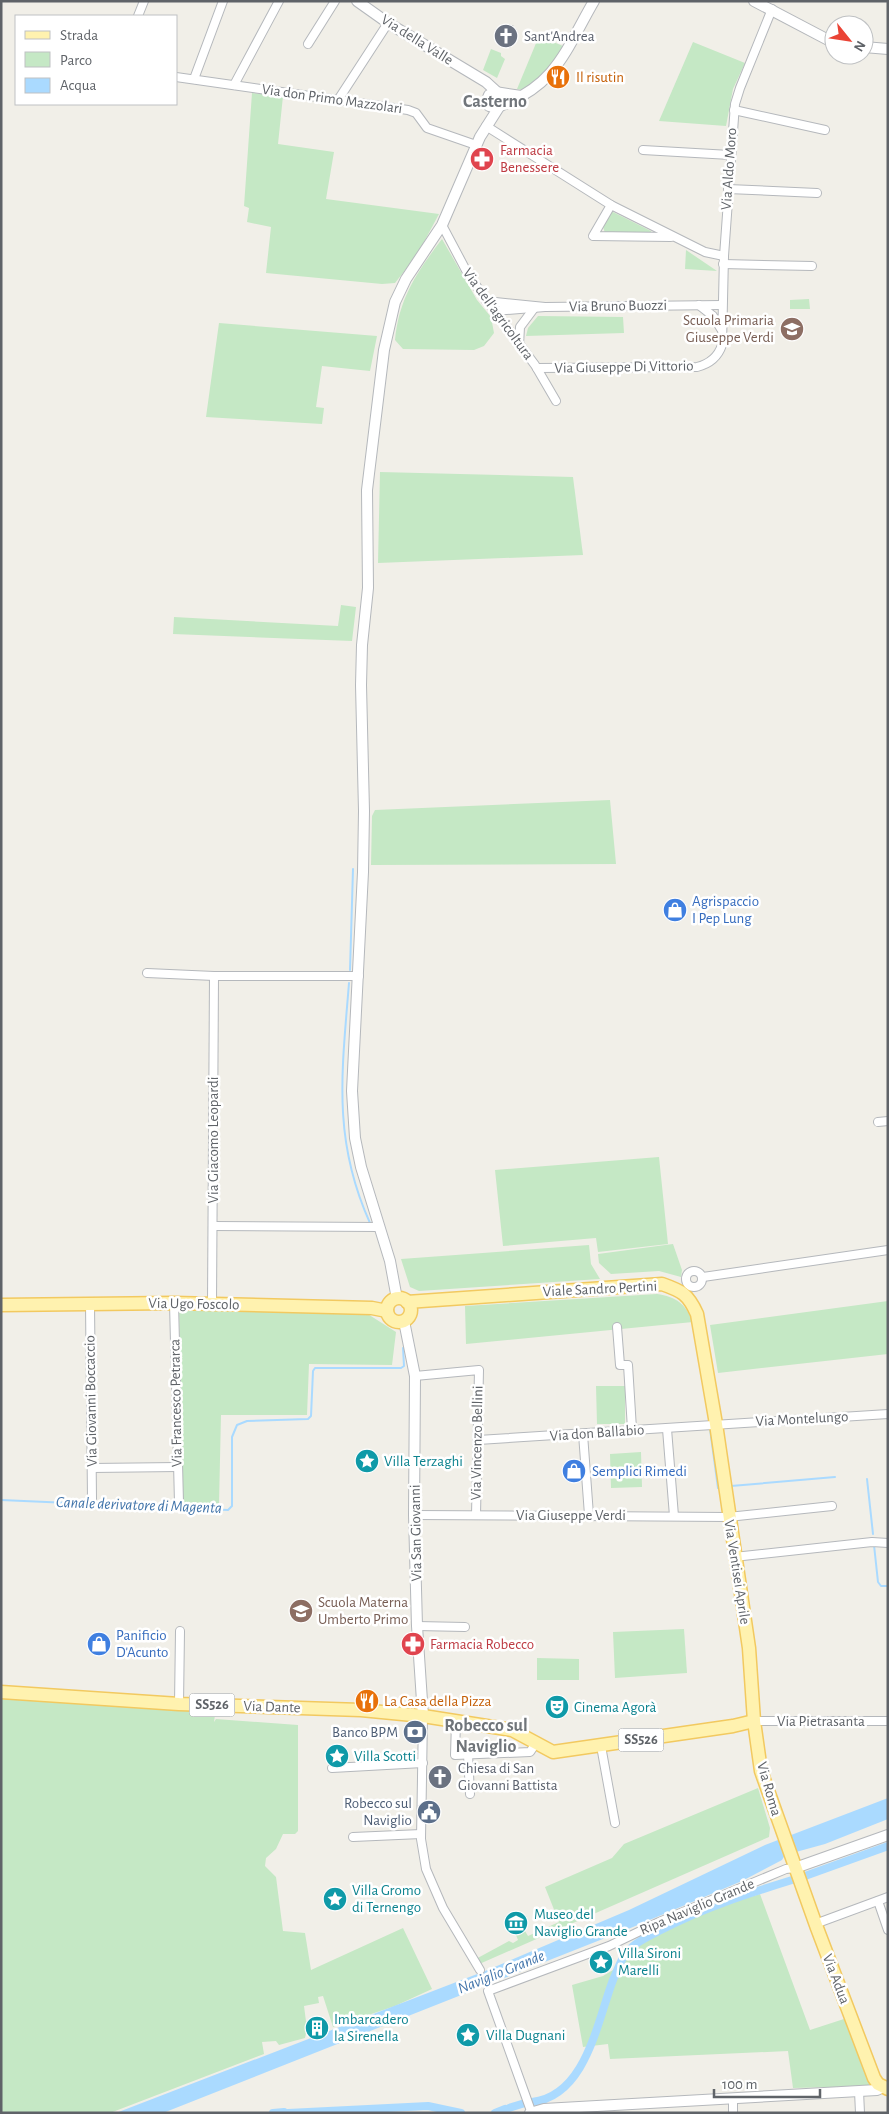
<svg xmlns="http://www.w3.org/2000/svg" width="889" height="2114" viewBox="0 0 889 2114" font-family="'Alegreya Sans',sans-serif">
  <rect width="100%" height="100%" fill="#f1efe8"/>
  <g fill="#c5e8c5">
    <path d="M539,36L563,46C555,59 536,94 517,89Z"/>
    <path d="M693,42L745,63L733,89L726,126L659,121Z"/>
    <path d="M491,49L501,53V56L505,59L497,78L483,70Z"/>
    <path d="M252,93L283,96L278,144L334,152L326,199L439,214L417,255L395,283L382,284L266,273L271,227L247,222L249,208L244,206Z"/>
    <path d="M611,211L651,231L652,234L605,233L603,227Z"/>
    <path d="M442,239L477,300L491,317L494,333L484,346L474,350L403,349L395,340C399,298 417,272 442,239Z"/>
    <path d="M686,250L717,271L685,269Z"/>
    <path d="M809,299L810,309H790V300Z"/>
    <path d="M538,316L623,317L624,333L526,336L528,328Z"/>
    <path d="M219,323L377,336L370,371L322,366L316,407L324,408L322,424L206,417Z"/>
    <path d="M380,472L573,477L583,555L378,563Z"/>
    <path d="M341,605L356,607L352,641L173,634L174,617L338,626Z"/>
    <path d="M610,800L616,864L371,865L372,816L375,810Z"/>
    <path d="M659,1157L668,1244L598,1252L596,1238L503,1246L495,1170Z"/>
    <path d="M673,1244L682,1270L681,1277L659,1271L611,1274L599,1263L598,1254Z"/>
    <path d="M589,1245L591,1264L600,1279L419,1291L410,1287L401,1259Z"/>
    <path d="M657,1294C676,1297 685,1303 693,1322L466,1344L465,1306Z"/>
    <path d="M888,1301V1354L718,1373L710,1325Z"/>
    <path d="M179,1309L363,1311L396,1332L392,1365L309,1364L307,1415H221L219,1504L183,1507Z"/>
    <path d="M596,1386H625V1424H597Z"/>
    <path d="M641,1452L642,1487L611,1488L610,1454Z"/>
    <path d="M684,1629L687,1673L615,1678L613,1632Z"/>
    <path d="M537,1658L579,1659V1680H537Z"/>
    <path d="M1,1698L216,1708L214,1722L216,1719L298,1725V1831L295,1834H283L276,1849L266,1858L265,1866L276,1877L283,1931L305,1933L311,1970L403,1928L432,1989L395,2006L333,2027L323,1996L318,1997L319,2003L304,2006L307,2029L305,2038L279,2045L276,2041L262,2042L264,2054L110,2113H1Z"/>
    <path d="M758,1788L770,1828L769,1837L477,1965L474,1960L509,1941L513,1943L518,1940L516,1935L525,1931L528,1936L559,1922L545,1887L612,1858L624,1844Z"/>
    <path d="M760,1894L810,2030L847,2018L874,2086L793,2088L788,2051L610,2059L608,2044L583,2047L572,1985L603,1976L618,1967L650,1934L713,1908Z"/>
  </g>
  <path fill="#aadaff" d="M888,1798V1819L825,1844L785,1855L782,1860L742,1881L633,1927L163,2113H116L485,1971L629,1910L765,1845Z"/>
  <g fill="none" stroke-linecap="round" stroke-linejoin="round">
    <g stroke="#aadaff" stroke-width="2">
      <path d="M350,970L353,869"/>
      <path d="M349,983C342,1071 332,1139 370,1223"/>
      <path d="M710,1429L718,1488H721"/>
      <path d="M867,1479L873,1534"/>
      <path d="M731,1486L835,1477"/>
      <path d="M1,1500L228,1510L232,1506V1437L237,1425L247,1421L308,1419L311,1416L313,1371L315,1368H401L404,1366L403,1348"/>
      <path d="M874,1545L878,1582L881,1586H888"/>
    </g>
    <g stroke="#aadaff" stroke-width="8">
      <path d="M805,1876L888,1846"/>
      <path d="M532,2102C586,2096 597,2022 613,1980C618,1969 622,1955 632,1947C640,1940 651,1935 661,1930C703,1908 747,1894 792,1880"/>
      <path d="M509,2108L525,2103"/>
      <path d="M273,2113L284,2112"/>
      <path d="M288,2113L428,2106L461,2113"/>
      <path d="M495,2113L505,2109"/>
    </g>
    <g stroke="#b5b8bc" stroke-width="10">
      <g id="minor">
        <path d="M138,16L144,1"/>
        <path d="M308,44L335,1"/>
        <path d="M176,77L408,110L416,113L427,128L476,145"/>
        <path d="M194,79L223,1"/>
        <path d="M234,85L279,1"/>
        <path d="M338,100L388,23"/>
        <path d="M734,110L825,130"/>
        <path d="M486,126L611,205L705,252L724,256"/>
        <path d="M643,150L730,155"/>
        <path d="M728,189L817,193"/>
        <path d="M611,205L593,236L671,237"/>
        <path d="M442,225L469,276L535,365L556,401"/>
        <path d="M723,264L812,266"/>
        <path d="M486,301L545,307L494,311"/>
        <path d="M699,305L713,316L721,329"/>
        <path d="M545,307L722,305"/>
        <path d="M519,345L520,327L535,307"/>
        <path d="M537,368L697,367C709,364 718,357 722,345L724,256L735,104L740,88L772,9"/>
        <path d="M147,973L214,976H359"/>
        <path d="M878,1122L888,1121"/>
        <path d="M213,1226L379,1227"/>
        <circle cx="694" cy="1279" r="8"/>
        <path d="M703,1277L888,1250"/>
        <path d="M174,1303L179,1503"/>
        <path d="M90,1304L92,1499"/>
        <path d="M212,1304L214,976"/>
        <path d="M617,1327L620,1365H628L632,1429"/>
        <path d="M415,1376L479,1370L476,1515"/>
        <path d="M667,1429L674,1516"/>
        <path d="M583,1434L589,1515"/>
        <path d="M478,1440L888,1414"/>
        <path d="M92,1468L178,1467"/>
        <path d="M414,1515L728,1517L832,1506"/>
        <path d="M734,1557L872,1542L888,1543"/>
        <path d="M417,1626L465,1627"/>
        <path d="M179,1704L180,1631"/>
        <path d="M423,1716L421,1839L426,1869L443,1908L480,1970"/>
        <path d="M754,1721H888"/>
        <path d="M456,1722L455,1755L530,1752L536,1743"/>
        <path d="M601,1746L615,1823"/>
        <path d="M468,1754L470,1794"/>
        <path d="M332,1768L423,1763"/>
        <path d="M353,1837L421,1834"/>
        <path d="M878,1901L888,1930"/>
        <path d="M815,1924L888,1897"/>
        <path d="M859,2091L860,2113"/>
        <path d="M733,2098V2113"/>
        <path d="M531,2111L488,1991L609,1946L659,1922L786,1869L795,1868"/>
      </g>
    </g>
    <g stroke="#b5b8bc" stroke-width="12">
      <g id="tertiary">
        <path d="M357,1L388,23L486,82L498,93"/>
        <path d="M754,1L834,43"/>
        <path d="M864,47L888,49"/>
        <path d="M501,105L496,108L489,106L487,100L489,95L495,92L521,96"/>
        <path d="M500,106C557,85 566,49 594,1"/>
        <path d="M397,1299L390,1261L361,1167L355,1138L352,1091L363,872L364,811L361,685L362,645L368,588L367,490L384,350L395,302L406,279L442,225L480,137L499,107"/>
        <path d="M404,1321L415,1376L414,1515L417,1626L423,1716"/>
        <path d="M795,1868L888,1835"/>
        <path d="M530,2113L544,2109L877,2090L883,2087"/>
      </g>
    </g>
    <g stroke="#f2c960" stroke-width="15">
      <g id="primary">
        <circle cx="399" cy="1310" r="12"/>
        <path d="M407,1302L662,1284C682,1291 688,1294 697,1314L716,1424L749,1648L754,1721L761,1771L817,1928L874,2078L878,2084L888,2089"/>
        <path d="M1,1305L174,1303L372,1308L387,1311"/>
        <path d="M1,1692L179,1704L361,1710L423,1716L512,1730L553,1752L733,1726L754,1721"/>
      </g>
    </g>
    <use href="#minor" stroke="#fff" stroke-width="8"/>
    <use href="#tertiary" stroke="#fff" stroke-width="10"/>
    <use href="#primary" stroke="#fff2af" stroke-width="12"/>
  </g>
  <defs>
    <g id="church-disc" transform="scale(1.25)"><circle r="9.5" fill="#6b7280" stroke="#fff"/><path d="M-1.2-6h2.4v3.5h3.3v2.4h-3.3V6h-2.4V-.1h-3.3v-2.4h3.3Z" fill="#fff"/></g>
    <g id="restaurant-disc" transform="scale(1.25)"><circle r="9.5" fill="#e8710a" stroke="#fff"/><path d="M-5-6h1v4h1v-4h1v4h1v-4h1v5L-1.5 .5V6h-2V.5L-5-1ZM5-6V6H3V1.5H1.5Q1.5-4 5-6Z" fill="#fff"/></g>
    <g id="pharmacy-disc" transform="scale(1.25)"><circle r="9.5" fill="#e0444e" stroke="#fff"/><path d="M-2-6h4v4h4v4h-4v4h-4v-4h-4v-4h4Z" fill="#fff"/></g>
    <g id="school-disc" transform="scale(1.25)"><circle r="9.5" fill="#8d6e63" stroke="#fff"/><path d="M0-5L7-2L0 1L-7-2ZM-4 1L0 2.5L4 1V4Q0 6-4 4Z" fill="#fff"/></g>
    <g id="shop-disc" transform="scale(1.25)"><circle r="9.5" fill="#3f7fe0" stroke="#fff"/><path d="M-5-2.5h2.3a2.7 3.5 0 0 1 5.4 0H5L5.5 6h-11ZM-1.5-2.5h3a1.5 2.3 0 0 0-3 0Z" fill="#fff"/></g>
    <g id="sight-disc" transform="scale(1.25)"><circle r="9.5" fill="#0f9aa8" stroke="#fff"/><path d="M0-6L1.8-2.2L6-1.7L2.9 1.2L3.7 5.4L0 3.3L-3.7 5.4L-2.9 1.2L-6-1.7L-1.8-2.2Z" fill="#fff"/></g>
    <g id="theatre-disc" transform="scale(1.25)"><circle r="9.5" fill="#0f9aa8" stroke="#fff"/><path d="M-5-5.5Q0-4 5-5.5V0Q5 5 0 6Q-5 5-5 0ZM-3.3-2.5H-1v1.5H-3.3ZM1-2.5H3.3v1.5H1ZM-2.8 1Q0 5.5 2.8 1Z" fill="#fff"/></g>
    <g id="bank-disc" transform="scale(1.25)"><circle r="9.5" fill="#5c6f8a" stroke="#fff"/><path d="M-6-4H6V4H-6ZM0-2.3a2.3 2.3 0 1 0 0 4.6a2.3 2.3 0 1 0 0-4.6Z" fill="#fff"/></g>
    <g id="civic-disc" transform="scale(1.25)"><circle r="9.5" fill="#5c6f8a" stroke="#fff"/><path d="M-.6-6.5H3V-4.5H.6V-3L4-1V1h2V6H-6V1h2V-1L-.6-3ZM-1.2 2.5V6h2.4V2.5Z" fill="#fff"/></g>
    <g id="museum-disc" transform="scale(1.25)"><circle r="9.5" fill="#0f9aa8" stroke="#fff"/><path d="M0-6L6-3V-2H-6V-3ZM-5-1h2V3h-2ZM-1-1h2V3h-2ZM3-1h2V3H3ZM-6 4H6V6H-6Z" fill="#fff"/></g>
    <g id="building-disc" transform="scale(1.25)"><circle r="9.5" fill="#0f9aa8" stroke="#fff"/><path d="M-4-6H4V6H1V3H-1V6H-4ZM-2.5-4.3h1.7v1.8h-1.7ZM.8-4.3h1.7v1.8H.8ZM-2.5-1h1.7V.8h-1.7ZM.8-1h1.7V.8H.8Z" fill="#fff"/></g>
  </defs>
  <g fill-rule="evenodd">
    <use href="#church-disc" x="506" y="36"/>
    <use href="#restaurant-disc" x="558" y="77"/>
    <use href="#pharmacy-disc" x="482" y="159"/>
    <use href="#school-disc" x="792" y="329"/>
    <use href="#shop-disc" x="675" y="910"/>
    <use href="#sight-disc" x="367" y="1461"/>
    <use href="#shop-disc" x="574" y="1471"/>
    <use href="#school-disc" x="301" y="1611"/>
    <use href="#shop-disc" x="99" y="1644"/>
    <use href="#pharmacy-disc" x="413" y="1644"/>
    <use href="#restaurant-disc" x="367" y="1701"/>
    <use href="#theatre-disc" x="557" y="1707"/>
    <use href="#bank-disc" x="415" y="1732"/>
    <use href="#sight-disc" x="337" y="1756"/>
    <use href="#church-disc" x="440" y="1777"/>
    <use href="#civic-disc" x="429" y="1812"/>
    <use href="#sight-disc" x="335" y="1899"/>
    <use href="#museum-disc" x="516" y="1923"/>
    <use href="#sight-disc" x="601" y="1962"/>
    <use href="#building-disc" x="317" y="2028"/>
    <use href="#sight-disc" x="468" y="2035"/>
  </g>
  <g text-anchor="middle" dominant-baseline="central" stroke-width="5" stroke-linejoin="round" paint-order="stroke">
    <g fill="#fff" stroke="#8f9295" stroke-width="1">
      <rect x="189.5" y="1693.5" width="45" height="23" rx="4"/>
      <rect x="618.5" y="1728.5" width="45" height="23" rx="4"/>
    </g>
    <g font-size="14" font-weight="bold" fill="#5f6368">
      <text x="212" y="1705">SS526</text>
      <text x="641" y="1740">SS526</text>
    </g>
    <g font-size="15" fill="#5b616d" stroke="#fff" text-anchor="start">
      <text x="524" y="36">Sant'Andrea</text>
      <text x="458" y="1768">Chiesa di San<tspan x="458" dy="17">Giovanni Battista</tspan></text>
    </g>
    <g font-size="15" fill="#5f6368" stroke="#fff">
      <text transform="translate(417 40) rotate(32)">Via della Valle</text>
      <text transform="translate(332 99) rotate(8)">Via don Primo Mazzolari</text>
      <text transform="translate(729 169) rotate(-86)">Via Aldo Moro</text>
      <text transform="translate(618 306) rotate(-1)">Via Bruno Buozzi</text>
      <text transform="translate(498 314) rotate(54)">Via dell'agricoltura</text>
      <text transform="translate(624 367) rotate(-1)">Via Giuseppe Di Vittorio</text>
      <text transform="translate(213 1140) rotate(-90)">Via Giacomo Leopardi</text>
      <text transform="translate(600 1289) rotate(-3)">Viale Sandro Pertini</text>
      <text transform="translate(194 1304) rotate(1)">Via Ugo Foscolo</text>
      <text transform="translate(91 1401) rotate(-91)">Via Giovanni Boccaccio</text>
      <text transform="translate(176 1403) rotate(-91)">Via Francesco Petrarca</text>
      <text transform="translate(802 1419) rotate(-3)">Via Montelungo</text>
      <text transform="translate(597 1433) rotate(-4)">Via don Ballabio</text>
      <text transform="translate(477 1443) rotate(-89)">Via Vincenzo Bellini</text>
      <text x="571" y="1515">Via Giuseppe Verdi</text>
      <text transform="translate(416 1533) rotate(-91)">Via San Giovanni</text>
      <text transform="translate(737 1572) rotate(81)">Via Ventisei Aprile</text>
      <text transform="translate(272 1707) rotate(2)">Via Dante</text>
      <text x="821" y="1721">Via Pietrasanta</text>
      <text transform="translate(769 1789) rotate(74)">Via Roma</text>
      <text transform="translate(697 1907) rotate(-23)">Ripa Naviglio Grande</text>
      <text transform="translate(836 1979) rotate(69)">Via Adua</text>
    </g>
    <g font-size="15" fill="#c56008" stroke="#fff" text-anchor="start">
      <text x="576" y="77">Il risutin</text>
      <text x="384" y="1701">La Casa della Pizza</text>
    </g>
    <g font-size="15" fill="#be3a42" stroke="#fff" text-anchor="start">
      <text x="500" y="150">Farmacia<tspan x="500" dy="17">Benessere</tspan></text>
      <text x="430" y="1644">Farmacia Robecco</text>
    </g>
    <g font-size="15" fill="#785e54" stroke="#fff" text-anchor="end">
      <text x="774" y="320">Scuola Primaria<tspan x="774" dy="17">Giuseppe Verdi</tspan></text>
      <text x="318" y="1602" text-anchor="start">Scuola Materna<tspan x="318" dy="17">Umberto Primo</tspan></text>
    </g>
    <g font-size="15" fill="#366cbe" stroke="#fff" text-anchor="start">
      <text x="692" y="901">Agrispaccio<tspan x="692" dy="17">I Pep Lung</tspan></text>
      <text x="592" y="1471">Semplici Rimedi</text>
      <text x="116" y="1635">Panificio<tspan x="116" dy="17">D'Acunto</tspan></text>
    </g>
    <g font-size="15" fill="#0d838f" stroke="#fff" text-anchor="start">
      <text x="384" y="1461">Villa Terzaghi</text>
      <text x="574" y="1707">Cinema Agorà</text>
      <text x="354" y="1756">Villa Scotti</text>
      <text x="352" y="1890">Villa Gromo<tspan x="352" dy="17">di Ternengo</tspan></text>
      <text x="534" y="1914">Museo del<tspan x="534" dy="17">Naviglio Grande</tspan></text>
      <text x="618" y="1953">Villa Sironi<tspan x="618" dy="17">Marelli</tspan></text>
      <text x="334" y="2019">Imbarcadero<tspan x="334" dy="17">la Sirenella</tspan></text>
      <text x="486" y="2035">Villa Dugnani</text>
    </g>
    <g font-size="15" fill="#4e5e75" stroke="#fff" text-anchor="end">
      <text x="398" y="1732">Banco BPM</text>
      <text x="412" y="1803">Robecco sul<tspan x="412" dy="17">Naviglio</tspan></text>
    </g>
    <g font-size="16" font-style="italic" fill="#4174aa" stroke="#fff">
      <text transform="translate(139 1505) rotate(2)">Canale derivatore di Magenta</text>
      <text transform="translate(501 1972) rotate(-22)">Naviglio Grande</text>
    </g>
    <g font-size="18" font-weight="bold" fill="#70757a" stroke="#fff">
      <text x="495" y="102">Casterno</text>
      <text x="486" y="1726">Robecco sul<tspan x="486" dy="21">Naviglio</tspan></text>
    </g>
  </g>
  <rect width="889" height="2114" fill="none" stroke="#5f6368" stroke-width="5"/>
  <rect x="15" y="15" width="162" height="90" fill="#ffffff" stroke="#bfc1c3"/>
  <rect x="25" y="31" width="25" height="8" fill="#fff2af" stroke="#bfc1c3"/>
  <text x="60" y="40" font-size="15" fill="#5f6368">Strada</text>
  <rect x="25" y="52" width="25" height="15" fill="#c5e8c5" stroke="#bfc1c3"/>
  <text x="60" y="65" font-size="15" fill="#5f6368">Parco</text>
  <rect x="25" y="78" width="25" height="15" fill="#aadaff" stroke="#bfc1c3"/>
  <text x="60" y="90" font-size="15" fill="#5f6368">Acqua</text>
  <g transform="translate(849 40) rotate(120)"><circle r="24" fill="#ffffff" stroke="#bfc1c3"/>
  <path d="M0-4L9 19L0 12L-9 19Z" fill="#ea4335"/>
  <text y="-8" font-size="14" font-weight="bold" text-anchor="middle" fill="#5f6368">N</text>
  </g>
  <path d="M714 2089v8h106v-8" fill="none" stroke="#5f6368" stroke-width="2.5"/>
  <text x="722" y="2089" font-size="15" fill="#5f6368" stroke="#ffffff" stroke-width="4" paint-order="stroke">100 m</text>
</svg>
